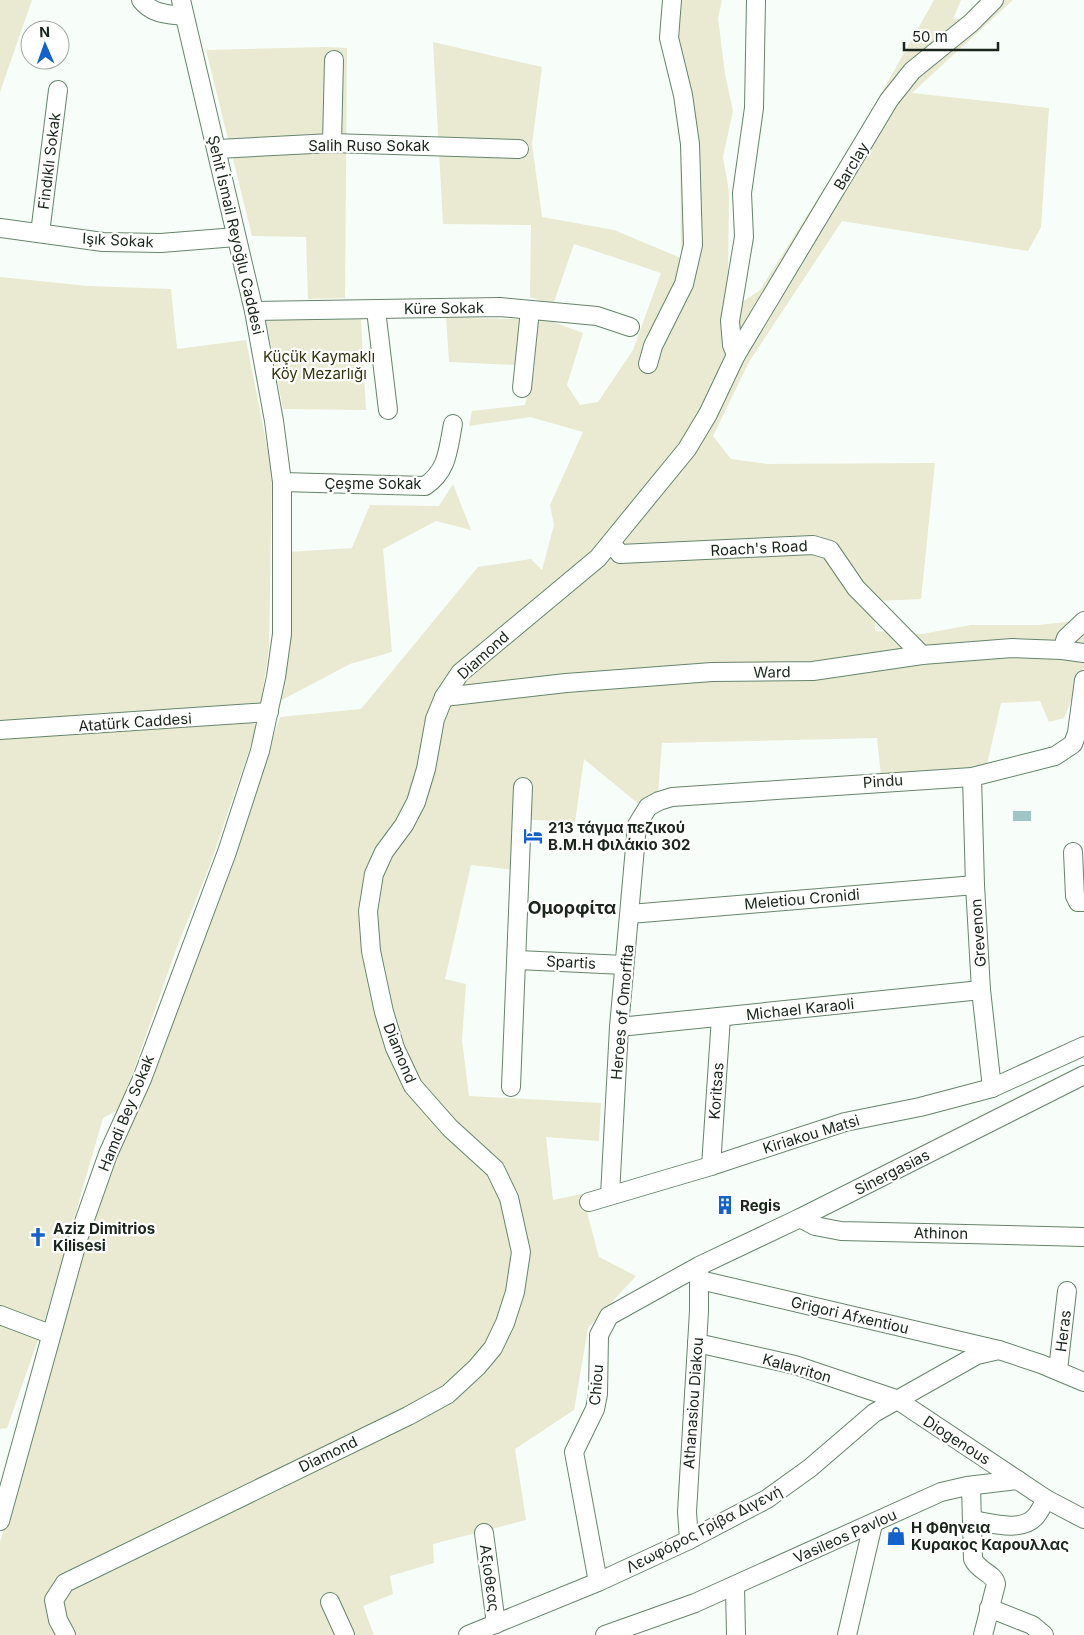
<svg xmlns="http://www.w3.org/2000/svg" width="1084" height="1635" viewBox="0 0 1084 1635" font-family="Inter,sans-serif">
  <rect width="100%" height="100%" fill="#f7fdf8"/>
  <g fill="#eaead2">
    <path d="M0,0H32L0,92Z"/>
    <path d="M667,0H722L718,18L725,74L733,111L723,157L729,192L728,282L724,315L760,290L856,138L934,0H961L953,19L968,18L986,0H1013L912,93L1049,108L1041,227L1028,251L842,221L749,362L713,436L731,459L767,464L935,463L921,599L876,601L875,631L922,634L971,625H1038L1084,620V668L1064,718L1049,722L1040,701L1001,703L986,769L881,775L877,738L662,743L658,794L641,806L584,759L575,822L517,819L515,870L471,865L445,979L466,984L462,1040L469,1096L601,1103L599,1141L546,1137L553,1200L582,1194L599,1257L636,1276L588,1328L574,1410L515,1449L526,1520L433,1544L434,1563L390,1576L393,1594L363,1606L374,1635H0V1542L31,1445L54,1348L83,1248L116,1152L216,899L280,717L361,709L478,567L531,559L542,570L554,525L550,505L583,432L530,417L469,426L472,411L525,405L535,366L449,362L446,317L548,320L583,333L567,385L580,405L598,402L633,350L661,273L574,244L553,305L530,297L531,225L443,224L433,42L542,67L532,144L542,217L614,230L681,258L680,135L667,53Z"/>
    <path d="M325,47L347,48L345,298L308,299L306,237L252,236L206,50Z"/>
    <path d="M0,277L88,286L171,289L177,349L246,340L272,471L269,648L261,703L0,722Z"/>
    <path d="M361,319L366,410L283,409L266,320Z"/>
    <path d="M453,484L471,530L436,521L383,549L392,652L350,664L278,702L288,552L352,548L370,505L439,506Z"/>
    <path d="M251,722L257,727L210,865L177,947L120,1109L103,1118L44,1323L7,1428L0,1429V736Z"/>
  </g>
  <rect fill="#9fc5c4" x="1013" y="811" width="18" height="10"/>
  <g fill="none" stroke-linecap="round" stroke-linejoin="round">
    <g stroke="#66846c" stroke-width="20">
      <g id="minor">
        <path d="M141,0C152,14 166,14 183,16"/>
        <path d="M332,143L334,60"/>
        <path d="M218,149L332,143L519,149"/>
        <path d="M0,228L103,242L161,243L236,237"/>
        <path d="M40,233L58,90"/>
        <path d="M376,310L388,410"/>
        <path d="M254,311L500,307L597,316L630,327"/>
        <path d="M736,355L732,345L730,321L744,237L742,193L754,108L756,0"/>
        <path d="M648,364L653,346L684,284L693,245L690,144L683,95L669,38L672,0"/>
        <path d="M522,388L530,310"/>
        <path d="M282,482L425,486C448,471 448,449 453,424"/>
        <path d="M612,544L620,554L813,545L830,550L856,588L922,655"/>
        <path d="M1062,650L1084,653"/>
        <path d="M444,697L566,683L712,672L813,671L922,655L1012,648L1062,650L1066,638L1084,621"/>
        <path d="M0,730L269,712"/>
        <path d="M972,777L975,885L981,990L992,1088"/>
        <path d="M1073,852L1075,896L1078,902H1084"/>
        <path d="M630,914L975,885"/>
        <path d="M518,960L624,965"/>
        <path d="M619,1027L981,990"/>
        <path d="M511,1087L523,787"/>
        <path d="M711,1166L721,1017"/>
        <path d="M610,1195L619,1027L637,825L648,807L659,801L672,797L972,777L1055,756L1073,744L1077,733L1084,680"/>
        <path d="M589,1202L711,1166L845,1122L920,1107L992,1088L1084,1046"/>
        <path d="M800,1218L815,1226L841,1231L1084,1237"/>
        <path d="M700,1280L999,1350L1041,1364L1084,1382"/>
        <path d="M0,1315L50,1334"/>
        <path d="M697,1343L795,1365L896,1399L1046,1499L1084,1519"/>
        <path d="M1058,1370L1067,1291"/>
        <path d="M971,1486L973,1559C979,1572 994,1573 996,1584L983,1635"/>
        <path d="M972,1520C991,1523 1022,1533 1036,1516C1040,1511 1043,1505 1046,1499"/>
        <path d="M0,1521L78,1239L108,1154L142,1079L227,852L260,751L276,677L282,634V482L274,421L254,311L181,0"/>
        <path d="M484,1533L496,1624"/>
        <path d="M689,1540L687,1512L699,1311V1269"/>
        <path d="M598,1582L574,1452L595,1409L598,1394L599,1335L609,1316L699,1266L800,1218L1084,1075"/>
        <path d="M735,1586L736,1635"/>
        <path d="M330,1602L345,1635"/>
        <path d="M989,1608L1032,1625L1044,1635"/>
        <path d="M66,1635L58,1620L54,1600L65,1583L408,1416L448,1394L477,1367L493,1348L505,1323L515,1292L521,1252L509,1198L495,1169L450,1128L413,1086L395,1048L384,1012L371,951L368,911L374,874L384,852L404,825L416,802L426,769L435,719L444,697L460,673L598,558L687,449L708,414L736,355L889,100L912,71L971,23L994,0"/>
        <path d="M468,1635L598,1582L689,1540L767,1499L810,1468L874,1413L977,1355L999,1350"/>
        <path d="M605,1635L695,1603L941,1492L967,1486L1018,1480"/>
        <path d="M847,1635L873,1524"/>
      </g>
    </g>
    <use href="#minor" stroke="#fff" stroke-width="18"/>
  </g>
  <defs>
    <g id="hotel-bare" transform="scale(1.5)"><path d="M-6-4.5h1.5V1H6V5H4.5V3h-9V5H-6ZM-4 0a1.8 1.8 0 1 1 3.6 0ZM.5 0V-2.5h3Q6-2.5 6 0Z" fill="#1361cb" stroke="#fff" stroke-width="2.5" paint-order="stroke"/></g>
    <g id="building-bare" transform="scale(1.5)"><path d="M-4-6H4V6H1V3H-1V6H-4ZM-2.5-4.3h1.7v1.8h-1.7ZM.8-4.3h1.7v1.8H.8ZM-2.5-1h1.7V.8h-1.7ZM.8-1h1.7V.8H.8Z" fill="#1361cb" stroke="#fff" stroke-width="2.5" paint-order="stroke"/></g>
    <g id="church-bare" transform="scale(1.5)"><path d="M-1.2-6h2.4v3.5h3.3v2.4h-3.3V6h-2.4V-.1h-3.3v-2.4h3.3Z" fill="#1361cb" stroke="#fff" stroke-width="2.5" paint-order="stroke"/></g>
    <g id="shop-bare" transform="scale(1.5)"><path d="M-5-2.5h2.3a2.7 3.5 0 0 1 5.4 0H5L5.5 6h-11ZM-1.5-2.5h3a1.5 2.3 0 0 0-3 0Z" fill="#1361cb" stroke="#fff" stroke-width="2.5" paint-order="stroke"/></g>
  </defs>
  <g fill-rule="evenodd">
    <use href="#hotel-bare" x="533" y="836"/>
    <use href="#building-bare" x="725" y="1205"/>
    <use href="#church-bare" x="38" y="1237"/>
    <use href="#shop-bare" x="896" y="1536"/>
  </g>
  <g text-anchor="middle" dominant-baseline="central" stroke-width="4.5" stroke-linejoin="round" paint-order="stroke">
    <g font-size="15" fill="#19251b" stroke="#fff">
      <text x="369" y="145">Salih Ruso Sokak</text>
      <text transform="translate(49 161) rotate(-83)">Findıklı Sokak</text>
      <text transform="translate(851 166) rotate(-59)">Barclay</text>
      <text transform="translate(236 235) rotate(77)">Şehit İsmail Reyoğlu Caddesi</text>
      <text transform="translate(118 240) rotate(3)">Işık Sokak</text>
      <text transform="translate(444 308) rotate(-1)">Küre Sokak</text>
      <text x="373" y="483">Çeşme Sokak</text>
      <text transform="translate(759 548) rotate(-3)">Roach's Road</text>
      <text transform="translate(483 655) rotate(-42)">Diamond</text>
      <text transform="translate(772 672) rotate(-1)">Ward</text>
      <text transform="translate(135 722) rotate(-4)">Atatürk Caddesi</text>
      <text transform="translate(883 781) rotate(-4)">Pindu</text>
      <text transform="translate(802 899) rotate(-5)">Meletiou Cronidi</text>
      <text transform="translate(978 933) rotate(-94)">Grevenon</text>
      <text transform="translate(571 962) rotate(3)">Spartis</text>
      <text transform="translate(800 1009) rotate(-6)">Michael Karaoli</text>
      <text transform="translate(622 1012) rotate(-85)">Heroes of Omorfita</text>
      <text transform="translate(400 1053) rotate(68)">Diamond</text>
      <text transform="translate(716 1091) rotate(-86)">Koritsas</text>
      <text transform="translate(126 1113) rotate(-68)">Hamdi Bey Sokak</text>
      <text transform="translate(811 1134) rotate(-17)">Kiriakou Matsi</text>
      <text transform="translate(892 1172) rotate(-27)">Sinergasias</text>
      <text transform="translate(941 1233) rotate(1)">Athinon</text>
      <text transform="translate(850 1315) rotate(13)">Grigori Afxentiou</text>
      <text transform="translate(1063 1331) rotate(-83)">Heras</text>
      <text transform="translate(797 1368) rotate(16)">Kalavriton</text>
      <text transform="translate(596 1385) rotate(-85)">Chiou</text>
      <text transform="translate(693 1403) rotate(-86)">Athanasiou Diakou</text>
      <text transform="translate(957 1440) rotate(33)">Diogenous</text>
      <text transform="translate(328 1454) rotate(-26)">Diamond</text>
      <text transform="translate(704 1529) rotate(-27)">Λεωφόρος Γρίβα Διγενή</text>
      <text transform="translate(845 1536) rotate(-24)">Vasileos Pavlou</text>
      <text transform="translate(490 1578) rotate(82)">Αξιοθεας</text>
    </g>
    <g font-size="15" fill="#33320b" stroke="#fff">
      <text x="319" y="356">Küçük Kaymaklı<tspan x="319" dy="17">Köy Mezarlığı</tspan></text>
    </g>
    <g font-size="15" font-weight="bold" fill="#19251b" stroke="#fff" text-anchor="start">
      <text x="548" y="827">213 τάγμα πεζικού<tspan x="548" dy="17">B.M.H Φιλάκιο 302</tspan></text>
      <text x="740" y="1205">Regis</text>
      <text x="53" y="1228">Aziz Dimitrios<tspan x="53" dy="17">Kilisesi</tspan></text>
      <text x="911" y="1527">Η Φθηνεια<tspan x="911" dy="17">Κυρακος Καρουλλας</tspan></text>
    </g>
    <g font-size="18" font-weight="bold" fill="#19251b" stroke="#fff">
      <text x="572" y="907">Ομορφίτα</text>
    </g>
  </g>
  <g transform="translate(45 45) rotate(358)"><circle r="24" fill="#ffffff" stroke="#a3a8a4"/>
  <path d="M0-4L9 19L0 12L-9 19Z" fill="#1361cb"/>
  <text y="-8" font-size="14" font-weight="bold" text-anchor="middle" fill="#19251b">N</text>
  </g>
  <path d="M904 42v8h94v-8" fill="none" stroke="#19251b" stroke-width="2.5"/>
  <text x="912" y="42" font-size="15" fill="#19251b" stroke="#ffffff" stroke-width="4" paint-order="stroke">50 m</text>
</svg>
